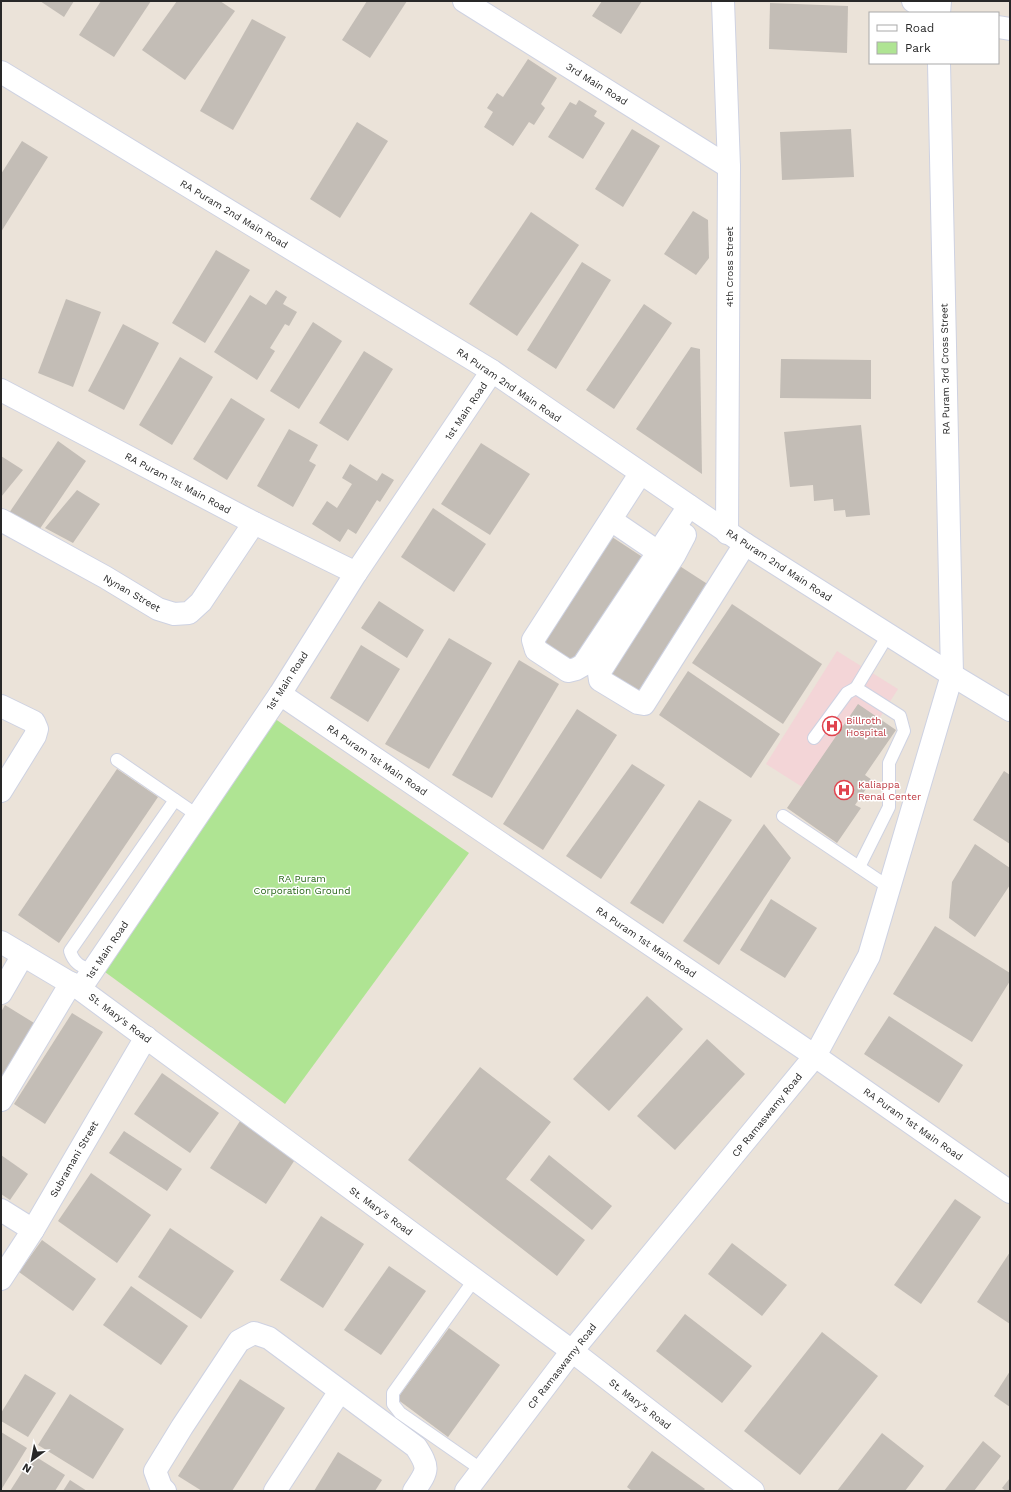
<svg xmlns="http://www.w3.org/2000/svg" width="1011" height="1492" viewBox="0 0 1011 1492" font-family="'Work Sans',sans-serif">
  <rect width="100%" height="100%" fill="#ebe3d9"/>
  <path fill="#f3d5d7" d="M837,651L898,689L826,802L766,764Z"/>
  <path fill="#afe493" d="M271,716L469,853L285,1104L105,972Z"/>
  <g fill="#c3bdb6">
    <path d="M40,1H74L64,17Z"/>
    <path d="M101,1H151L114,57L79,35Z"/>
    <path d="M177,1H220L235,11L185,80L142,50Z"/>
    <path d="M367,1H407L370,58L342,40Z"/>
    <path d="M602,1H642L621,34L592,16Z"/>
    <path d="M770,3L848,6L847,53L769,49Z"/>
    <path d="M252,19L286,37L233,130L200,111Z"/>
    <path d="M528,59L557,78L541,104L545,108L534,125L529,122L513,146L484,127L493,112L487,108L497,93L503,97Z"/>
    <path d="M579,100L597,111L594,116L605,123L583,159L548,137L570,102L576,105Z"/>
    <path d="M357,122L388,141L340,218L310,199Z"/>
    <path d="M632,129L660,146L623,207L595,189Z"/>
    <path d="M851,129L854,177L782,180L780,132Z"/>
    <path d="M22,141L48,157L1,232V174Z"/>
    <path d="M693,211L708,220L709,258L696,275L664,254Z"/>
    <path d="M531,212L579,245L517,336L469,304Z"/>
    <path d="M216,250L250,270L205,343L172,323Z"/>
    <path d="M582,262L611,280L556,369L527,350Z"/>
    <path d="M276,290L287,297L283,304L297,312L289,326L285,324L270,348L275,351L257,380L214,352L250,295L266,305Z"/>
    <path d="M66,299L101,312L73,387L38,373Z"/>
    <path d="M644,304L672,323L614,409L586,390Z"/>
    <path d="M313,322L342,341L299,409L270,391Z"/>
    <path d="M123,324L159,343L124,410L88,391Z"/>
    <path d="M691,347L700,349L702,474L636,429Z"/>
    <path d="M364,351L393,369L348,441L319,423Z"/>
    <path d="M180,357L213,377L172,445L139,425Z"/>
    <path d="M781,359L871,360V399L780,398Z"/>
    <path d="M231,398L265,419L227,480L193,459Z"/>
    <path d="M861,425L870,515L846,517L845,510L834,511L833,499L814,501L813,485L790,487L784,432Z"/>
    <path d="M289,429L318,445L309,461L316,465L293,507L257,486Z"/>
    <path d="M58,441L86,461L37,533L9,513Z"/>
    <path d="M481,443L530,474L490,535L441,504Z"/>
    <path d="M1,456L23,470L1,497Z"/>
    <path d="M350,464L377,481L382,473L394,480L380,502L377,500L356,534L348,529L340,542L312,524L327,501L337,508L352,484L342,478Z"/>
    <path d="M77,490L100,504L73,543L45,528Z"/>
    <path d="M433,508L486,544L454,592L401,557Z"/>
    <path d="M609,535L644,558L573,668L537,644Z"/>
    <path d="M675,563L709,585L636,696L602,673Z"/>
    <path d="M379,601L424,630L407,658L361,628Z"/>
    <path d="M732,604L822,664L783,724L692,663Z"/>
    <path d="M449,638L492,663L429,769L385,744Z"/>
    <path d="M361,645L400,669L368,722L330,698Z"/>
    <path d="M519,660L559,684L492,798L452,775Z"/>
    <path d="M688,671L780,734L751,778L659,715Z"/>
    <path d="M858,704L896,730L865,775L872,780L855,805L861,808L837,843L787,808Z"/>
    <path d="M577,709L617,735L543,850L503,824Z"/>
    <path d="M632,764L665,785L601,879L566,856Z"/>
    <path d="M117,769L158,797L59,943L18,915Z"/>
    <path d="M1004,771L1010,775V844L973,820Z"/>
    <path d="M699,800L732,820L663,924L630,903Z"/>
    <path d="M764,824L791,858L719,965L683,941Z"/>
    <path d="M975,844L1010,868V885L975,937L949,918L952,882Z"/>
    <path d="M771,899L817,928L785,978L740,950Z"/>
    <path d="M935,926L1010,973V981L972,1042L893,994Z"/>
    <path d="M647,996L683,1029L609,1111L573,1079Z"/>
    <path d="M5,1005L39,1026L1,1086V1012Z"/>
    <path d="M72,1013L103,1032L45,1124L14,1104Z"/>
    <path d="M889,1016L963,1065L939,1103L864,1054Z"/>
    <path d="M707,1039L745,1074L675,1150L637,1116Z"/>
    <path d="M480,1067L551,1122L506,1179L585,1240L557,1276L408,1160Z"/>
    <path d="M162,1073L219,1113L190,1153L134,1114Z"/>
    <path d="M240,1121L296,1158L266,1204L210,1168Z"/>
    <path d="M124,1131L182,1169L167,1191L109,1153Z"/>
    <path d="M1,1155L28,1174L10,1200L1,1194Z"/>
    <path d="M549,1155L612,1206L592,1230L530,1180Z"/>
    <path d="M91,1173L151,1215L117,1263L58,1221Z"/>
    <path d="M955,1199L981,1217L921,1304L894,1285Z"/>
    <path d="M321,1216L364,1244L323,1308L280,1280Z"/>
    <path d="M170,1228L234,1271L201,1319L138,1277Z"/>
    <path d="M42,1240L96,1279L73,1311L19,1272Z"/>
    <path d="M732,1243L787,1285L762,1316L708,1274Z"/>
    <path d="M1010,1252V1324L977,1302Z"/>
    <path d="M389,1266L426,1291L381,1355L344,1330Z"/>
    <path d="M131,1286L188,1326L161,1365L103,1325Z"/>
    <path d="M685,1314L752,1366L722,1403L656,1351Z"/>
    <path d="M449,1328L500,1365L448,1437L397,1399Z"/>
    <path d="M822,1332L878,1376L800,1475L744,1431Z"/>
    <path d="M1010,1371V1407L994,1396Z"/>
    <path d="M25,1374L56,1393L28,1437L1,1421V1413Z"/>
    <path d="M240,1379L285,1408L232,1491H202L178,1476Z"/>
    <path d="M70,1394L124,1429L93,1479L38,1445Z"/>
    <path d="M1,1432L27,1448L1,1490Z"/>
    <path d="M882,1433L924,1466L905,1491H837Z"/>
    <path d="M983,1441L1001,1456L974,1491H944Z"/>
    <path d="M652,1451L705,1489L703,1491H632L627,1487Z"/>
    <path d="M338,1452L382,1480L375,1491H314Z"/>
    <path d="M33,1455L65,1475L55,1491H10Z"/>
    <path d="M1010,1478V1491H1006L1002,1488Z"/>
    <path d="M70,1480L87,1491H63Z"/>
  </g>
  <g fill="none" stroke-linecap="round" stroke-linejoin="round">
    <g stroke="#ced2e2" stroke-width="14">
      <g id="lane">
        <path d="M856,688L888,635"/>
        <path d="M814,738L847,693L856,688L900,716L904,731L889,763V807L859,867"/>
        <path d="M117,760L197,815"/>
        <path d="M783,816L890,888"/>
        <path d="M92,971C81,966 74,964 70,951L175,800"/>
        <path d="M474,1280L393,1393V1404L400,1413L482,1470"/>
      </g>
    </g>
    <g stroke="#ced2e2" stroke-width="24">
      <g id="street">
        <path d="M464,1L729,167"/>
        <path d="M723,1L729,167L727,533"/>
        <path d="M913,1L930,13"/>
        <path d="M998,27L1010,29"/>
        <path d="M1,390L254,523L356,573"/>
        <path d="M640,474L533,640L536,650L568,671L576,669L583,665L689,506"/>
        <path d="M1,520L105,577L158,609L174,614L189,613L201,602L254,523"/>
        <path d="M611,520L658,552"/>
        <path d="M685,535L675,554L599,673L600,680L638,703L644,704L745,544"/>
        <path d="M280,694L815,1056L1010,1192"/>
        <path d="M1,706L34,722L37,729L35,736L1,791"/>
        <path d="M80,989L280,694L356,573L492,371"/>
        <path d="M1,993L23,955"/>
        <path d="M1,1100L71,983"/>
        <path d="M1,1210L33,1230"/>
        <path d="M1,1279L33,1230L146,1037"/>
        <path d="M165,1491L161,1487L155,1471L182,1427L239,1341L254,1333L269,1338L416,1447C430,1469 428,1470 414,1491"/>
        <path d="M275,1491L340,1391"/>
      </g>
    </g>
    <g stroke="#ced2e2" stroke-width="24">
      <g id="secondary">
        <path d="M939,13L940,1"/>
        <path d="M1,72L492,371L745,544L952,675L1010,710"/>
        <path d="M1,942L80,989L572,1351L753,1491"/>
        <path d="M466,1491L572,1351L815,1056L869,956L952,675L939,63"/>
      </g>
    </g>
    <use href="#lane" stroke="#fff" stroke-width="12"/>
    <use href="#street" stroke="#fff" stroke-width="22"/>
    <use href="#secondary" stroke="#fff" stroke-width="22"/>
  </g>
  <defs>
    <g id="hospital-ring" transform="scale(1)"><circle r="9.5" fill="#fff" stroke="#e0444e" stroke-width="1.5"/><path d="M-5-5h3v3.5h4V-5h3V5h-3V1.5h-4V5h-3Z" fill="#e0444e"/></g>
  </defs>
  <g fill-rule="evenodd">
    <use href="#hospital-ring" x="832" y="726"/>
    <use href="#hospital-ring" x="844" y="790"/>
  </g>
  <g text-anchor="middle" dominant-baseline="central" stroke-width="3" stroke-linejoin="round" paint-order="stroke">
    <g font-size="10" fill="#282828" stroke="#fff">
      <text transform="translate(597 84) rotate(32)">3rd Main Road</text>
      <text transform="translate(234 214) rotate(31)">RA Puram 2nd Main Road</text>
      <text transform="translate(729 267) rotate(-90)">4th Cross Street</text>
      <text transform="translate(945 369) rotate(-91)">RA Puram 3rd Cross Street</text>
      <text transform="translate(509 385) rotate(34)">RA Puram 2nd Main Road</text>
      <text transform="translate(466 411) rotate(-56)">1st Main Road</text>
      <text transform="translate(178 483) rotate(28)">RA Puram 1st Main Road</text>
      <text transform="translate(779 565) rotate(33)">RA Puram 2nd Main Road</text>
      <text transform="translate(132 593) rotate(30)">Nynan Street</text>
      <text transform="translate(287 681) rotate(-57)">1st Main Road</text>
      <text transform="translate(377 760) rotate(34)">RA Puram 1st Main Road</text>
      <text transform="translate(646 942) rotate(34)">RA Puram 1st Main Road</text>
      <text transform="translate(107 950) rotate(-56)">1st Main Road</text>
      <text transform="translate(120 1018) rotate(37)">St. Mary's Road</text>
      <text transform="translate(767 1115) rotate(-51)">CP Ramaswamy Road</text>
      <text transform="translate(913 1124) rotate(35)">RA Puram 1st Main Road</text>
      <text transform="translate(74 1159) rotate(-60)">Subramani Street</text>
      <text transform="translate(381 1211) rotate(36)">St. Mary's Road</text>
      <text transform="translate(562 1366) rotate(-52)">CP Ramaswamy Road</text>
      <text transform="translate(640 1404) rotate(38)">St. Mary's Road</text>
    </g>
    <g font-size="10" fill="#be3a42" stroke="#fff" text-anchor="start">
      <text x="846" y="720">Billroth<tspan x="846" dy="12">Hospital</tspan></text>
      <text x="858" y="784">Kaliappa<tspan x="858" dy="12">Renal Center</tspan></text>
    </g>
    <g font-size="10" fill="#276617" stroke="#fff">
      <text x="302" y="878">RA Puram<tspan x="302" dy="12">Corporation Ground</tspan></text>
    </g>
  </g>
  <rect width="1011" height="1492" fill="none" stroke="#282828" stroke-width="4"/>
  <rect x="869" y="12" width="130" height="52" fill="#ffffff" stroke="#a9a9a9"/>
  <rect x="877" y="25" width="20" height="6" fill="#ffffff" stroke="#a9a9a9"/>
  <text x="905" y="32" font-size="12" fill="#282828">Road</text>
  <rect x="877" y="42" width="20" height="12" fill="#afe493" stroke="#a9a9a9"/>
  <text x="905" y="52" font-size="12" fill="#282828">Park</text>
  <g transform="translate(32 1460) rotate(212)" stroke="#ffffff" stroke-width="3" paint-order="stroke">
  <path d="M0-3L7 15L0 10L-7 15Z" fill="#282828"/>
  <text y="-6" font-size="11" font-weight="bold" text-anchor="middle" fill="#282828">N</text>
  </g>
</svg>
